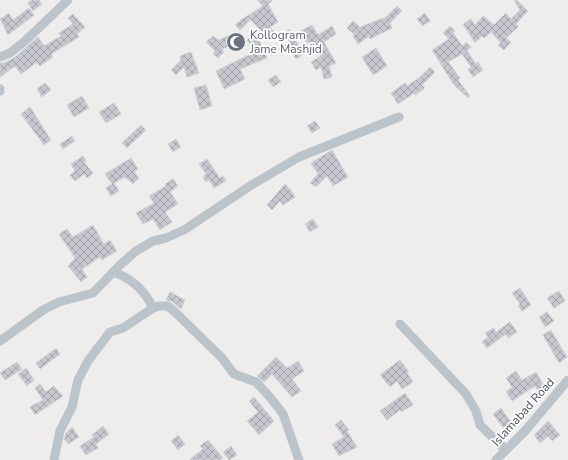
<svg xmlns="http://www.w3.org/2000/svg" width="568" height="460" viewBox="0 0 568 460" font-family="'Nunito Sans',sans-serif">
  <defs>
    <pattern id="building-cross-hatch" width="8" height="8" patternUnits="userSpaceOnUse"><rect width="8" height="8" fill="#c7c8cf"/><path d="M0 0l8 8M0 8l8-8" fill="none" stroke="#a3a5ab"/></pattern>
  </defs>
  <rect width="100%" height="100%" fill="#efecec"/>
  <g fill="url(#building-cross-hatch)" stroke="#d1d3d8">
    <path d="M32,0H39L42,4L33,11L28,3Z"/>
    <path d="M257,0H273L268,4L278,22L270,27L276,33L269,39L249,18L250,20L240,30L235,25L242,19L263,6Z"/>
    <path d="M514,0H517L528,11L516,24L518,27L506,38L511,42L504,50L498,45L501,43L491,32L484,38L482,36L475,43L463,24L471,19L475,25L483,16L494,25L506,13L511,19L520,10Z"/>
    <path d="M397,6L402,11L390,23L392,28L370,39L369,36L358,44L353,36L355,35L347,28L353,21L360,27L386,17Z"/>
    <path d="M29,8L34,15L8,35L0,19L9,13L13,20Z"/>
    <path d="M425,13L430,21L422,26L417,19Z"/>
    <path d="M73,14L85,27L77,34L79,37L51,54L53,57L40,66L37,62L21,74L15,66L0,77V63H4L14,58L38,37L44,46L61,36L59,33L73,24L68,18Z"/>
    <path d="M312,25L318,35L332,26L336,34L324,42L336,63L329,66L332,77L324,79L321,67L316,70L311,62L321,56L297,33Z"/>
    <path d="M450,26L455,31L453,33L461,44L463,46L466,42L471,47L467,51L476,64L478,62L483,70L473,77L468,70L471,67L462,54L448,62L460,78L458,80L470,96L468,98L454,85L432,50L449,39L443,33Z"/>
    <path d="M289,29L304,54L296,59L290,49L281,55L282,52L278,49L290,42L283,35Z"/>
    <path d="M255,31L267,58L240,69L245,79L224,89L216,71L255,52L247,40Z"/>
    <path d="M213,36L218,40L228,36L231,45L222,49L224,52L218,58L213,54L215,51L206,42Z"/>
    <path d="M376,48L387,66L373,75L362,57Z"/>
    <path d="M191,52L199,73L187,77L184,67L176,75L171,70L181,60L180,56Z"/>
    <path d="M430,67L435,72L422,85L425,88L415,95L414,93L398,104L391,93L405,83L407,86L420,77Z"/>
    <path d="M276,75L281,82L273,87L268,80Z"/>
    <path d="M45,83L51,90L42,97L37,89Z"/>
    <path d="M206,85L212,106L200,110L194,88Z"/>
    <path d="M82,96L89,108L74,117L67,105Z"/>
    <path d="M114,103L121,114L106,123L99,112Z"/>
    <path d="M30,107L51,140L44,145L21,114Z"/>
    <path d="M315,121L320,128L312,133L307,126Z"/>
    <path d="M141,125L146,130L127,148L122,143Z"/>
    <path d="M72,136L75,141L63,149L60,144Z"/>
    <path d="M176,139L181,147L173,152L168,144Z"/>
    <path d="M332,150L348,177L333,186L327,176L316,187L310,183L318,174L311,163Z"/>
    <path d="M83,156L86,161L84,162L93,173L87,178L84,174L75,181L70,175L75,171L71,164Z"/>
    <path d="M131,158L138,169L134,172L139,178L133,184L125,177L114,183L119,191L111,196L106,188L112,184L105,174Z"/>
    <path d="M207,159L220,178L223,176L226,181L214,188L209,180L206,182L203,177L206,174L199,164Z"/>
    <path d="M173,179L178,186L170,192L178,204L165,212L172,222L160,230L153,219L143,224L136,213L154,203L149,196L166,186L165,184Z"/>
    <path d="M285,184L290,189L295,197L283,205L280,201L272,210L267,205Z"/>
    <path d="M313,219L318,227L310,232L305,224Z"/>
    <path d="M93,225L104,244L110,240L117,251L102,260L100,257L82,269L87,277L81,282L68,266L75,258L59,234L67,229L73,237Z"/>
    <path d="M520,288L531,305L522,311L518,306L520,304L512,293Z"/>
    <path d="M559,291L565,301L554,308L547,298Z"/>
    <path d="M170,292L185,300L181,309L172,301L166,300Z"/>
    <path d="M547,312L554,321L545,327L539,317Z"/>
    <path d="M510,322L517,332L508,338L506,334L487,348L482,342L488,337L485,333L494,328L496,332Z"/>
    <path d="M551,330L567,357L559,363L543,335Z"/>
    <path d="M56,348L60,354L40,369L36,363Z"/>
    <path d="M276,357L287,368L298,361L304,371L292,379L301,391L292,397L272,374L264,382L257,376Z"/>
    <path d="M400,360L409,372L407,373L413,382L402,389L397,381L390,387L380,375Z"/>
    <path d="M17,362L22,369L5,380L0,373Z"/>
    <path d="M26,368L34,380L27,386L18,374Z"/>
    <path d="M516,371L522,380L536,372L544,386L538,390L535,386L512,401L506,392L512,387L506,378Z"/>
    <path d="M40,384L46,392L54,386L63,396L35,415L30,407L43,400L35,388Z"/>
    <path d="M405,393L413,405L401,412L400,410L387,420L380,411Z"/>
    <path d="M254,397L274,421L259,435L247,421L258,412L249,401Z"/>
    <path d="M501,408L510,421L511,420L517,427L508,434L493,414Z"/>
    <path d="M341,420L349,430L347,431L357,447L339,456L332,444L344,437L335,425Z"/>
    <path d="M548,421L560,435L552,441L548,436L540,443L534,435Z"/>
    <path d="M103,426L109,434L96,444L98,448L86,455L80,446L94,437L92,435Z"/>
    <path d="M72,427L79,437L68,444L64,439L66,433Z"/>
    <path d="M178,435L185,444L178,450L171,441Z"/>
    <path d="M208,440L223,458L220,460H189L203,449L200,446Z"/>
    <path d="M231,446L237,455L229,460L223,452Z"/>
  </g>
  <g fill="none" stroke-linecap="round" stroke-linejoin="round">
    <g stroke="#bbc3cb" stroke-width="9">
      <path d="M0,57L10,53L25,41L68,0"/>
      <path d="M0,89V91"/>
      <path d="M113,272C131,278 145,291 153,308"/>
      <path d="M400,324L466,394L476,411L480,425L506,450"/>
      <path d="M0,341L43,310L59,302L93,293L120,265L136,251L153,241L166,238L184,230L250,186L299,157L399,117"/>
      <path d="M54,460L60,431L72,407L78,380L88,361L110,332L123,328L153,308L159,306H168L175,312L222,358L234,374L256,382L269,396L283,414L299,460"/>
      <path d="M496,460L525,431L568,380"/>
    </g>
  </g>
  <defs>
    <g id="mosque-disc" transform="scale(1)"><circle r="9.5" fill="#6b7280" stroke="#fff"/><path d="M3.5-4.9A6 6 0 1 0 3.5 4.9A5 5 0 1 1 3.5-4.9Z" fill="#fff"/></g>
  </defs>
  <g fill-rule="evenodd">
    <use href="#mosque-disc" x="236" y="42"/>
  </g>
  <g text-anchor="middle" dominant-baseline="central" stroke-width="3.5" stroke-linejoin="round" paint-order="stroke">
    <g font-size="12" fill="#5b616d" stroke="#fff" text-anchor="start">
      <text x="250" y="35">Kollogram<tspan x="250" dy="14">Jame Mashjid</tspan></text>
    </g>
    <g font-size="12" fill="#464f59" stroke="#fff">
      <text transform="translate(523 412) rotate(-48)">Islamabad Road</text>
    </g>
  </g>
</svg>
